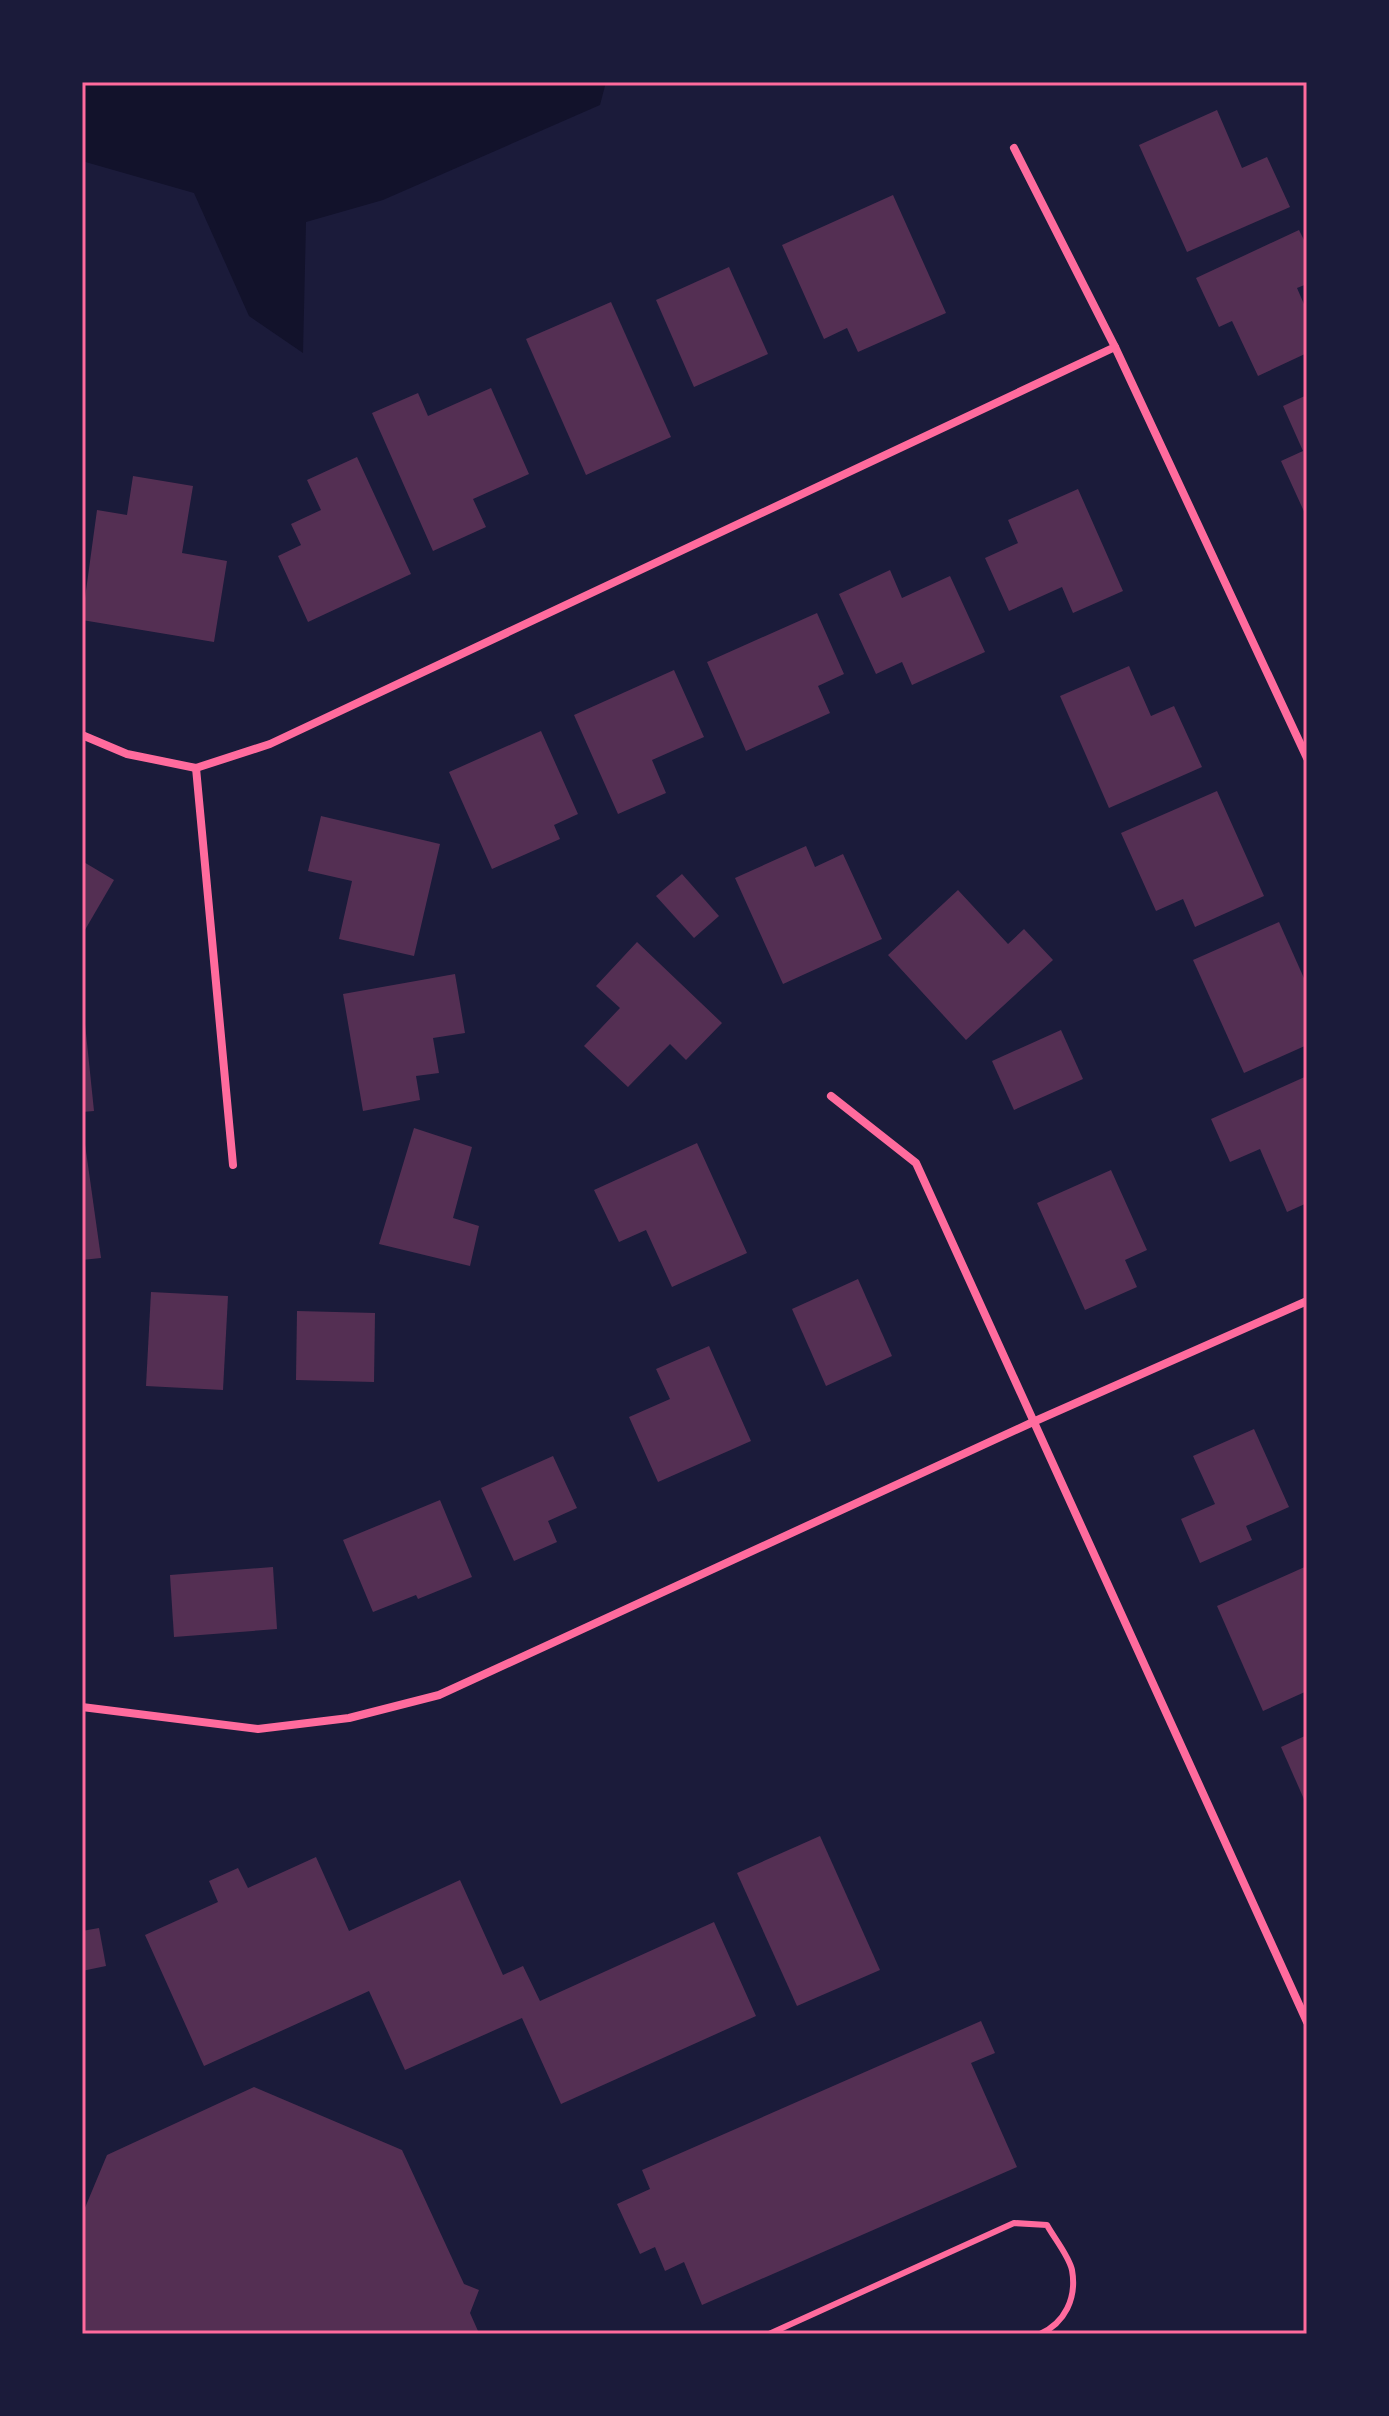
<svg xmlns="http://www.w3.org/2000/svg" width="1389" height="2416" viewBox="0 0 1389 2416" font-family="'Varela Round',sans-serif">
  <rect width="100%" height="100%" fill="#1b1b3a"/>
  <path fill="#12122b" d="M82,82H606L600,105L383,200L306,222L303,353L249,316L194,193L82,161Z"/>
  <g fill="#542f53">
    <path d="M1217,110L1242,168L1267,157L1290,207L1187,252L1139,145Z"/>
    <path d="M893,195L946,313L858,352L847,328L824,339L782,245Z"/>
    <path d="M1299,230L1307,246V284L1297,288L1307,311V353L1258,376L1232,321L1219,327L1196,278Z"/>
    <path d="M729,267L768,354L694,387L656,300Z"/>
    <path d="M611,302L671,437L586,475L526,339Z"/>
    <path d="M491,388L529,474L473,499L486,527L433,551L372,413L418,393L428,416Z"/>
    <path d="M1307,395V518L1281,461L1303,451L1283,406Z"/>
    <path d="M357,457L411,574L308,622L278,556L301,545L291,524L321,510L307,480Z"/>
    <path d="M133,476L193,486L182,553L227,561L214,642L82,620L97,510L127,515Z"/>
    <path d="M1078,489L1123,591L1073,613L1062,587L1009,611L985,558L1018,543L1008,520Z"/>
    <path d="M890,570L902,598L950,576L985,652L912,685L902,662L876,674L839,594Z"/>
    <path d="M817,613L844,674L818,686L830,713L746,751L707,662Z"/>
    <path d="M1129,666L1151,716L1174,706L1202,767L1109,808L1060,696Z"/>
    <path d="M674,670L704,737L652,760L666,793L618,814L574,715Z"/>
    <path d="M541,731L578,814L554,825L560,839L492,869L449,772Z"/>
    <path d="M1217,791L1264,896L1195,927L1183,899L1156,911L1121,833Z"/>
    <path d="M321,816L440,844L414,956L339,939L352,881L308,871Z"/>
    <path d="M806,846L815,867L843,854L882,939L783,984L735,878Z"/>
    <path d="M82,861L114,880L82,935Z"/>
    <path d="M682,874L719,916L694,938L656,896Z"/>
    <path d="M958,890L1008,944L1024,929L1053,960L966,1040L888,955Z"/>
    <path d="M1279,922L1307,985V1045L1244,1073L1193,960Z"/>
    <path d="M637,942L722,1023L686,1060L670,1044L628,1087L584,1046L620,1008L596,986Z"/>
    <path d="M455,974L465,1033L433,1038L439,1073L416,1076L420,1100L363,1111L343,994Z"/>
    <path d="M84,1014L94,1111L82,1112V1015Z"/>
    <path d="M1061,1030L1083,1079L1014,1110L992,1061Z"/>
    <path d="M1307,1076V1203L1287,1212L1260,1149L1230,1162L1211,1119Z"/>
    <path d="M414,1128L472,1147L453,1218L479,1226L470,1266L379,1244Z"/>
    <path d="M697,1143L747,1253L672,1287L646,1230L619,1242L594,1190Z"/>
    <path d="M82,1144H85L101,1258L82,1260Z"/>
    <path d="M1111,1170L1147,1250L1125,1260L1137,1287L1085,1310L1037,1203Z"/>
    <path d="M858,1279L892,1356L826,1386L792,1309Z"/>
    <path d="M151,1292L228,1296L223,1390L146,1386Z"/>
    <path d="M297,1311L375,1313L374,1382L296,1380Z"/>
    <path d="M709,1346L751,1441L658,1482L629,1417L670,1399L656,1369Z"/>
    <path d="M1254,1429L1289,1507L1246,1526L1252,1540L1200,1563L1181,1519L1215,1504L1193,1456Z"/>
    <path d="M553,1456L577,1508L548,1521L557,1542L514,1561L481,1488Z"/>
    <path d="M440,1500L472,1577L418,1599L416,1595L373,1612L343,1540Z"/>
    <path d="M1307,1566V1691L1263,1711L1217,1606Z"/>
    <path d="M273,1567L277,1629L174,1637L170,1575Z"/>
    <path d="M1307,1735V1806L1281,1747Z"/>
    <path d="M820,1836L880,1970L797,2006L737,1873Z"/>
    <path d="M316,1857L349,1931L460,1880L503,1975L523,1966L540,2001L714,1922L756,2016L561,2104L522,2018L405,2070L369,1991L204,2066L145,1935L218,1902L209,1881L238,1868L248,1888Z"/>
    <path d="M99,1928L106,1966L82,1971V1931Z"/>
    <path d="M981,2021L995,2053L971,2063L1017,2167L702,2305L684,2262L665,2271L655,2247L640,2254L617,2204L650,2189L642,2170Z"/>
    <path d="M254,2087L402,2150L464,2284L479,2290L470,2313L478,2331L484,2334H82V2215L107,2155Z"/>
  </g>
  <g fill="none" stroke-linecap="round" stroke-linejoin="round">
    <path stroke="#ff6b9d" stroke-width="6" d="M769,2334L1014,2223L1047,2225C1054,2238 1069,2256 1072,2270C1077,2298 1065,2323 1040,2334"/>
    <g stroke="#ff6b9d" stroke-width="8">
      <path d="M1014,148L1115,347L1307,758"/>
      <path d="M82,735L127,754L196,768L270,744L1115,347"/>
      <path d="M196,768L233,1165"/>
      <path d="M831,1096L916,1163L1307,2022"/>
      <path d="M82,1707L258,1729L349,1718L439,1695L1033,1422L1307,1301"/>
    </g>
  </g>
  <rect width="1389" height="2416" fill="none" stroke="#1b1b3a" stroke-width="168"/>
  <rect x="84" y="84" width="1221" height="2248" fill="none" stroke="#ff6b9d" stroke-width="3"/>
</svg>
